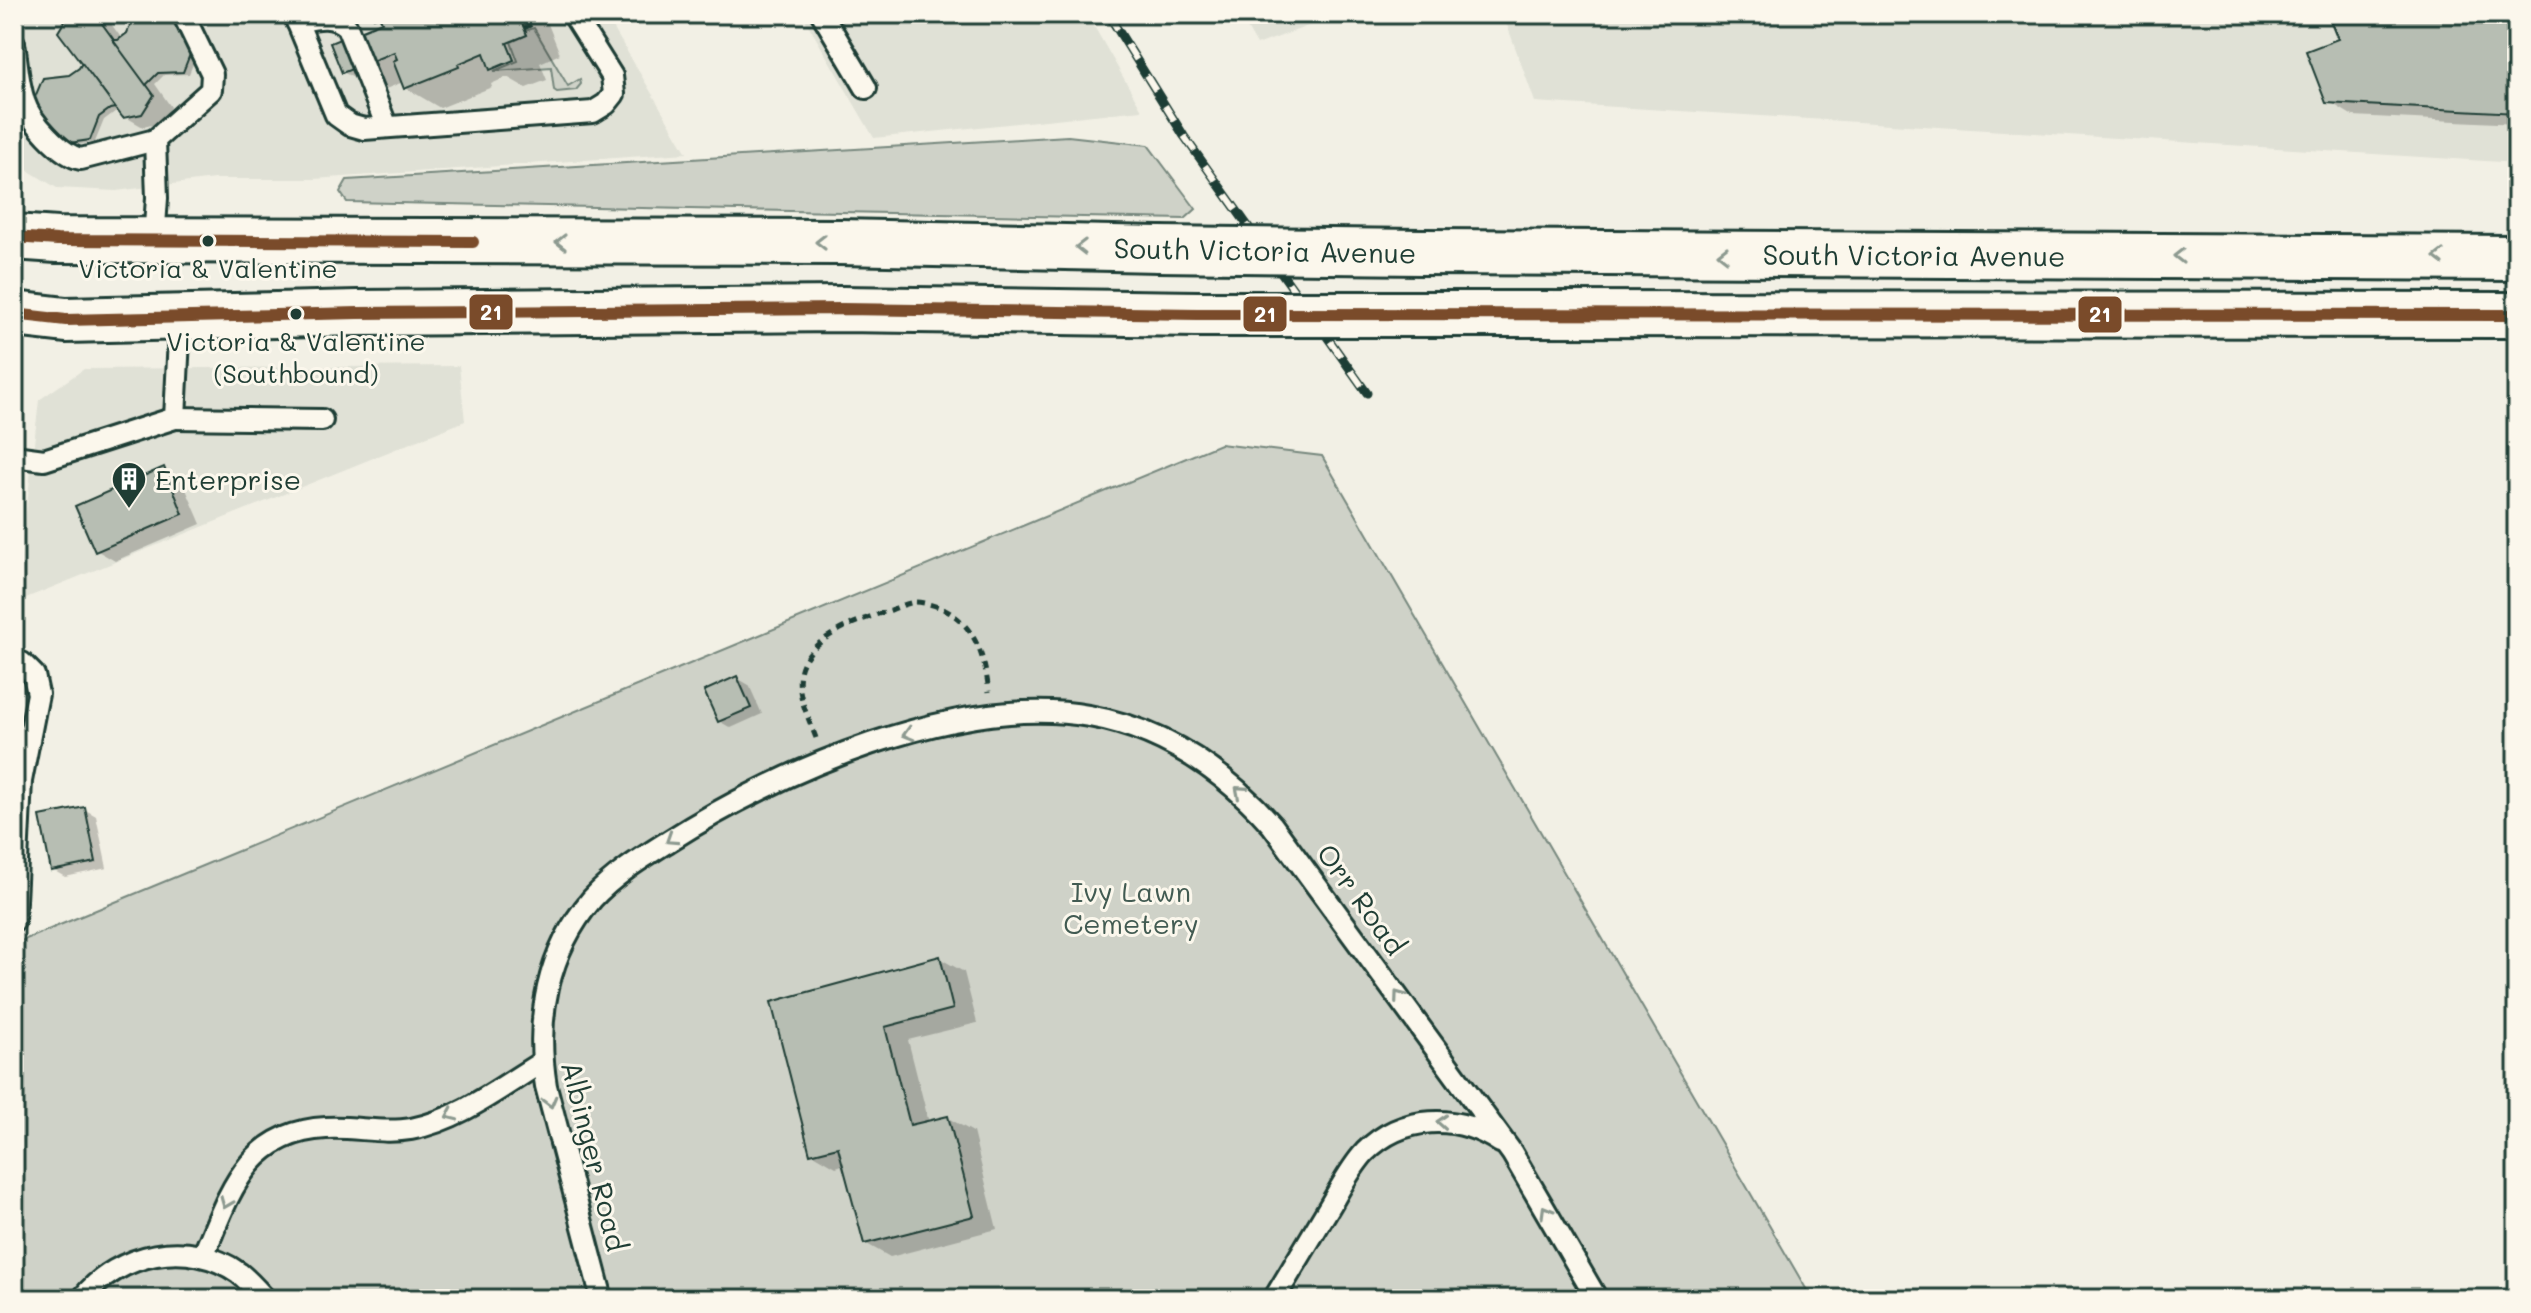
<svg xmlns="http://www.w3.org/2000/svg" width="2531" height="1313" viewBox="0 0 2531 1313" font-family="Mali,sans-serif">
  <rect width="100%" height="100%" fill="#f2f0e5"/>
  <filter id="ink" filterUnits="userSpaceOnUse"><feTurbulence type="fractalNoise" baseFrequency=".0125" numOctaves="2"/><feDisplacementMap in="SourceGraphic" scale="16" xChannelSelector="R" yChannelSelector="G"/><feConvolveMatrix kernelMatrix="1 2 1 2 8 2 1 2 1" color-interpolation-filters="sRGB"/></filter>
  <g filter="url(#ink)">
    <g fill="#e0e1d6">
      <path d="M14,14H605L687,153L314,179H214L116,191L57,188L19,165L14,140Z"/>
      <path d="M802,14H1087L1142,110L874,138Z"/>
      <path d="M1239,14H1340L1257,45Z"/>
      <path d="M1503,14H2517V163L1535,102Z"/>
      <path d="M459,366L465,421L16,602L39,400L84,369Z"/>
    </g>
    <g fill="#cfd2c8" stroke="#77887e" stroke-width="2">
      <path d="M534,28L568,86L580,79L581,84L576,90L557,92L554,90L551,67L494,71L518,61L511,42L527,35L525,31Z"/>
      <path d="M1068,136L1148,145L1196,209L1185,219L347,202L340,192L347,180Z"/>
      <path d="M1220,444L1322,456L1812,1299H14V944Z"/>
    </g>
    <g fill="#0003">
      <path d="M77,14H97L109,21L122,39L129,34L137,14H173L199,49L189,74L164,75L155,84L171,107L161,123L143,127L124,116L120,110L116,111L104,120L95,142L69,146L70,77L82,66Z"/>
      <path d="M375,14H544L560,54L540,63L547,80L526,88L507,77L491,84L492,87L440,108L406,88L403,82L378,92L343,72L385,24Z"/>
      <path d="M843,14H865L854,20Z"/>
      <path d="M2358,14H2517V124L2353,116L2328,101L2341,40Z"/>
      <path d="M163,469L182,480L201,524L115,561L96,550Z"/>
      <path d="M737,678L749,685L762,714L731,728L719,721Z"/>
      <path d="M84,809L96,816L107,868L65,877L53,870Z"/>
      <path d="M939,958L964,972L977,1023L908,1040L929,1123L948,1118L973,1132L997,1229L890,1257L865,1243L845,1164L836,1167L812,1153L773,1004Z"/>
    </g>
    <g fill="#b7beb3" stroke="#1f3d34" stroke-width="2">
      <path d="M69,14H95L154,95L142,114L123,118L58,32Z"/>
      <path d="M135,14H172L194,44L183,72L158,73L146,85L113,40H118L127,33Z"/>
      <path d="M373,14H518L527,35L507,43L514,60L490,70L484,53L458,64L459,67L404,89L393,61L397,59L394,52L342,73L330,43L382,22L379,16L374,18Z"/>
      <path d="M2353,14H2517V113L2326,103L2306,51L2338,39L2331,22Z"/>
      <path d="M82,63L115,108L110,109L99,117L90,140L62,144L32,104L43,78L69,75L79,68Z"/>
      <path d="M164,467L183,514L95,552L75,506Z"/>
      <path d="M737,676L751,708L718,722L704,691Z"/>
      <path d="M85,807L96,862L51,871L40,816Z"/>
      <path d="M940,956L953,1009L885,1027L910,1125L948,1116L974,1216L864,1244L838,1147L810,1154L771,1002Z"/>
    </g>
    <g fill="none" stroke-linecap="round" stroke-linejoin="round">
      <g stroke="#1f3d34" stroke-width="26">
        <g id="service">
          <path d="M294,14L336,115L350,125L364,129L593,112L606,104L614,94L612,76L573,14"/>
          <path d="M822,14L866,88"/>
          <path d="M297,22C316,18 332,13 347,27L387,127"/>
          <path d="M14,43C17,62 18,83 24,101C30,121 61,155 81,159L155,140"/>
          <path d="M154,240L157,198L155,140L211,90L212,74L183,14"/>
          <path d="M175,418L322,420"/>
          <path d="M14,456L44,460L175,418L180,318"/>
          <path d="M14,661L22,663L34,675L38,694L21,781L14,921"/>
          <path d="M203,1256C229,1195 246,1132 326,1128C354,1126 382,1134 411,1129C459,1120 501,1087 542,1062"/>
          <path d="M82,1299C118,1253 189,1237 239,1273C248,1280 257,1290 265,1299"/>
          <path d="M602,1299L546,1086C535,1019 547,952 592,899C614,875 642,858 669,841C778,771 958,693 1089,716C1163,729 1223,770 1272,825L1512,1153L1597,1299"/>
          <path d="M1274,1299C1293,1267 1312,1236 1331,1204C1341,1187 1351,1167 1365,1152C1402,1115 1457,1113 1500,1142"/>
        </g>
      </g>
      <g stroke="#1f3d34" stroke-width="50">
        <g id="secondary">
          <path d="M14,237L57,240L840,242L1159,249"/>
          <path id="s1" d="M1422,252L2517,258"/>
          <path d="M14,314L66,320L358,313L842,309L1197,314"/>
          <path d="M1459,314L2517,315"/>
        </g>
      </g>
      <g stroke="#1f3d34" stroke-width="5" stroke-dasharray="8 6" stroke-linecap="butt">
        <path d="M524,28L548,16"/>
        <path d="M816,738C809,719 796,694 800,673C806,637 862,619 891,610C898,607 908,603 915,602C923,602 938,606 945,610C976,626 985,659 989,692"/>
      </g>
      <use href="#service" stroke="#fbf7ec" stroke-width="20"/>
      <use href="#secondary" stroke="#fbf7ec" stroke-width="44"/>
      <g stroke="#1f3d34" stroke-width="9">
        <path id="rail" d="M1108,14L1184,136L1367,393"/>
      </g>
      <use href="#rail" stroke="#fbf7ec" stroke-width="6" stroke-dasharray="18" stroke-linecap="butt"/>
      <g stroke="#1f3d34" stroke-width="50" stroke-linecap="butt">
        <g id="secondary-bridge">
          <path d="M1159,249L1422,252"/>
          <path d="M1197,314H1459"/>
        </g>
      </g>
      <use href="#secondary-bridge" stroke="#fbf7ec" stroke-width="44"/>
      <g stroke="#fbf7ec" stroke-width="18">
        <g id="bus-1">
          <path d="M14,237L57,240L473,242"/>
          <path d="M14,314L66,320L358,313L842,309L1197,314L2517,315"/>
        </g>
      </g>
      <use href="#bus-1" stroke="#7a4b2a" stroke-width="12"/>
    </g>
    <defs><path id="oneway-chevron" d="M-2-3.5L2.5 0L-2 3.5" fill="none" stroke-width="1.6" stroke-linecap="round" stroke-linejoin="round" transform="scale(2)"/></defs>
    <g stroke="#8d9a90">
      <use href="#oneway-chevron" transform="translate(561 242) rotate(-180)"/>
      <use href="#oneway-chevron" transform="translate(821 242) rotate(-180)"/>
      <use href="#oneway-chevron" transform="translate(1081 247) rotate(-179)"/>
      <use href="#oneway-chevron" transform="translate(1723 254) rotate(-180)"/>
      <use href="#oneway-chevron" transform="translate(2179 256) rotate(-180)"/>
      <use href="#oneway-chevron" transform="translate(2439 257) rotate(-180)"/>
      <use href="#oneway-chevron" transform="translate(908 734) rotate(164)"/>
      <use href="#oneway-chevron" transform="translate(1240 791) rotate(-139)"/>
      <use href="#oneway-chevron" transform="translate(671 839) rotate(147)"/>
      <use href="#oneway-chevron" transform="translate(1399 996) rotate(-126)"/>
      <use href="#oneway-chevron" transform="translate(550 1102) rotate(75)"/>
      <use href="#oneway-chevron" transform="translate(451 1115) rotate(156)"/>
      <use href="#oneway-chevron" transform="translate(1442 1122) rotate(-176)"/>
      <use href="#oneway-chevron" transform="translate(226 1203) rotate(112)"/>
      <use href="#oneway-chevron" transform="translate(1546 1211) rotate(-120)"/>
    </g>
  </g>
  <defs>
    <g id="building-pin" transform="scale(1.8)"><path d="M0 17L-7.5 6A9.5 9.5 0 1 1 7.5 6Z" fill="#1f3d34" stroke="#fbf7ec"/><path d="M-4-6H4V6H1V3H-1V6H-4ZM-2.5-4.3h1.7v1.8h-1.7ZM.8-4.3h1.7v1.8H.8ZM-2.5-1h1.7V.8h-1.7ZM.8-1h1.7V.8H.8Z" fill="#fff"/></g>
  </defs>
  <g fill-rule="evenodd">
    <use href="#building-pin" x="129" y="479"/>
  </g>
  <g fill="#1f3d34" stroke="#fbf7ec" stroke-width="3">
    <circle cx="208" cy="241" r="7"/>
    <circle cx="296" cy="314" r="7"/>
  </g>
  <g text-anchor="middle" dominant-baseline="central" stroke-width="6" stroke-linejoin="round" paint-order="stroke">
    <g font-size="26" fill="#1f3d34" stroke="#fbf7ec">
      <text x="208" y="268">Victoria &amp; Valentine</text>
      <text x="296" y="341">Victoria &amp; Valentine<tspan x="296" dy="32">(Southbound)</tspan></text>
    </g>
    <g font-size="28" fill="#1f3d34" stroke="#fbf7ec">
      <text transform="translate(1265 250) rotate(1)">South Victoria Avenue</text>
      <text stroke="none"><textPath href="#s1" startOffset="492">South Victoria Avenue</textPath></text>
      <text transform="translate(1362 899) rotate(54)">Orr Road</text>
      <text transform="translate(595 1156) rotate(76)">Albinger Road</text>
    </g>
    <g font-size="28" fill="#1f3d34" stroke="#fbf7ec" text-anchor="start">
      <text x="155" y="479">Enterprise</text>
    </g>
    <g font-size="28" fill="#425b52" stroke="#fbf7ec">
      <text x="1131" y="891">Ivy Lawn<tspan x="1131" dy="32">Cemetery</tspan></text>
    </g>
  </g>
  <g stroke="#fbf7ec" stroke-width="3">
    <rect x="468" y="293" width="46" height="38" rx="8" fill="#7a4b2a"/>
    <rect x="1242" y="295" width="46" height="38" rx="8" fill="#7a4b2a"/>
    <rect x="2077" y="295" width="46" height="39" rx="8" fill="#7a4b2a"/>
  </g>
  <g font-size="22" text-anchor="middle" font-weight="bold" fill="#fff">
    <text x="491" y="320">21</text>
    <text x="1265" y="322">21</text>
    <text x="2100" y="322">21</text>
  </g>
  <rect width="2531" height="1313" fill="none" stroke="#fbf7ec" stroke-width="48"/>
  <rect x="24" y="24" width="2483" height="1265" fill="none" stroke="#1f3d34" stroke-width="3" filter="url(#ink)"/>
</svg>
